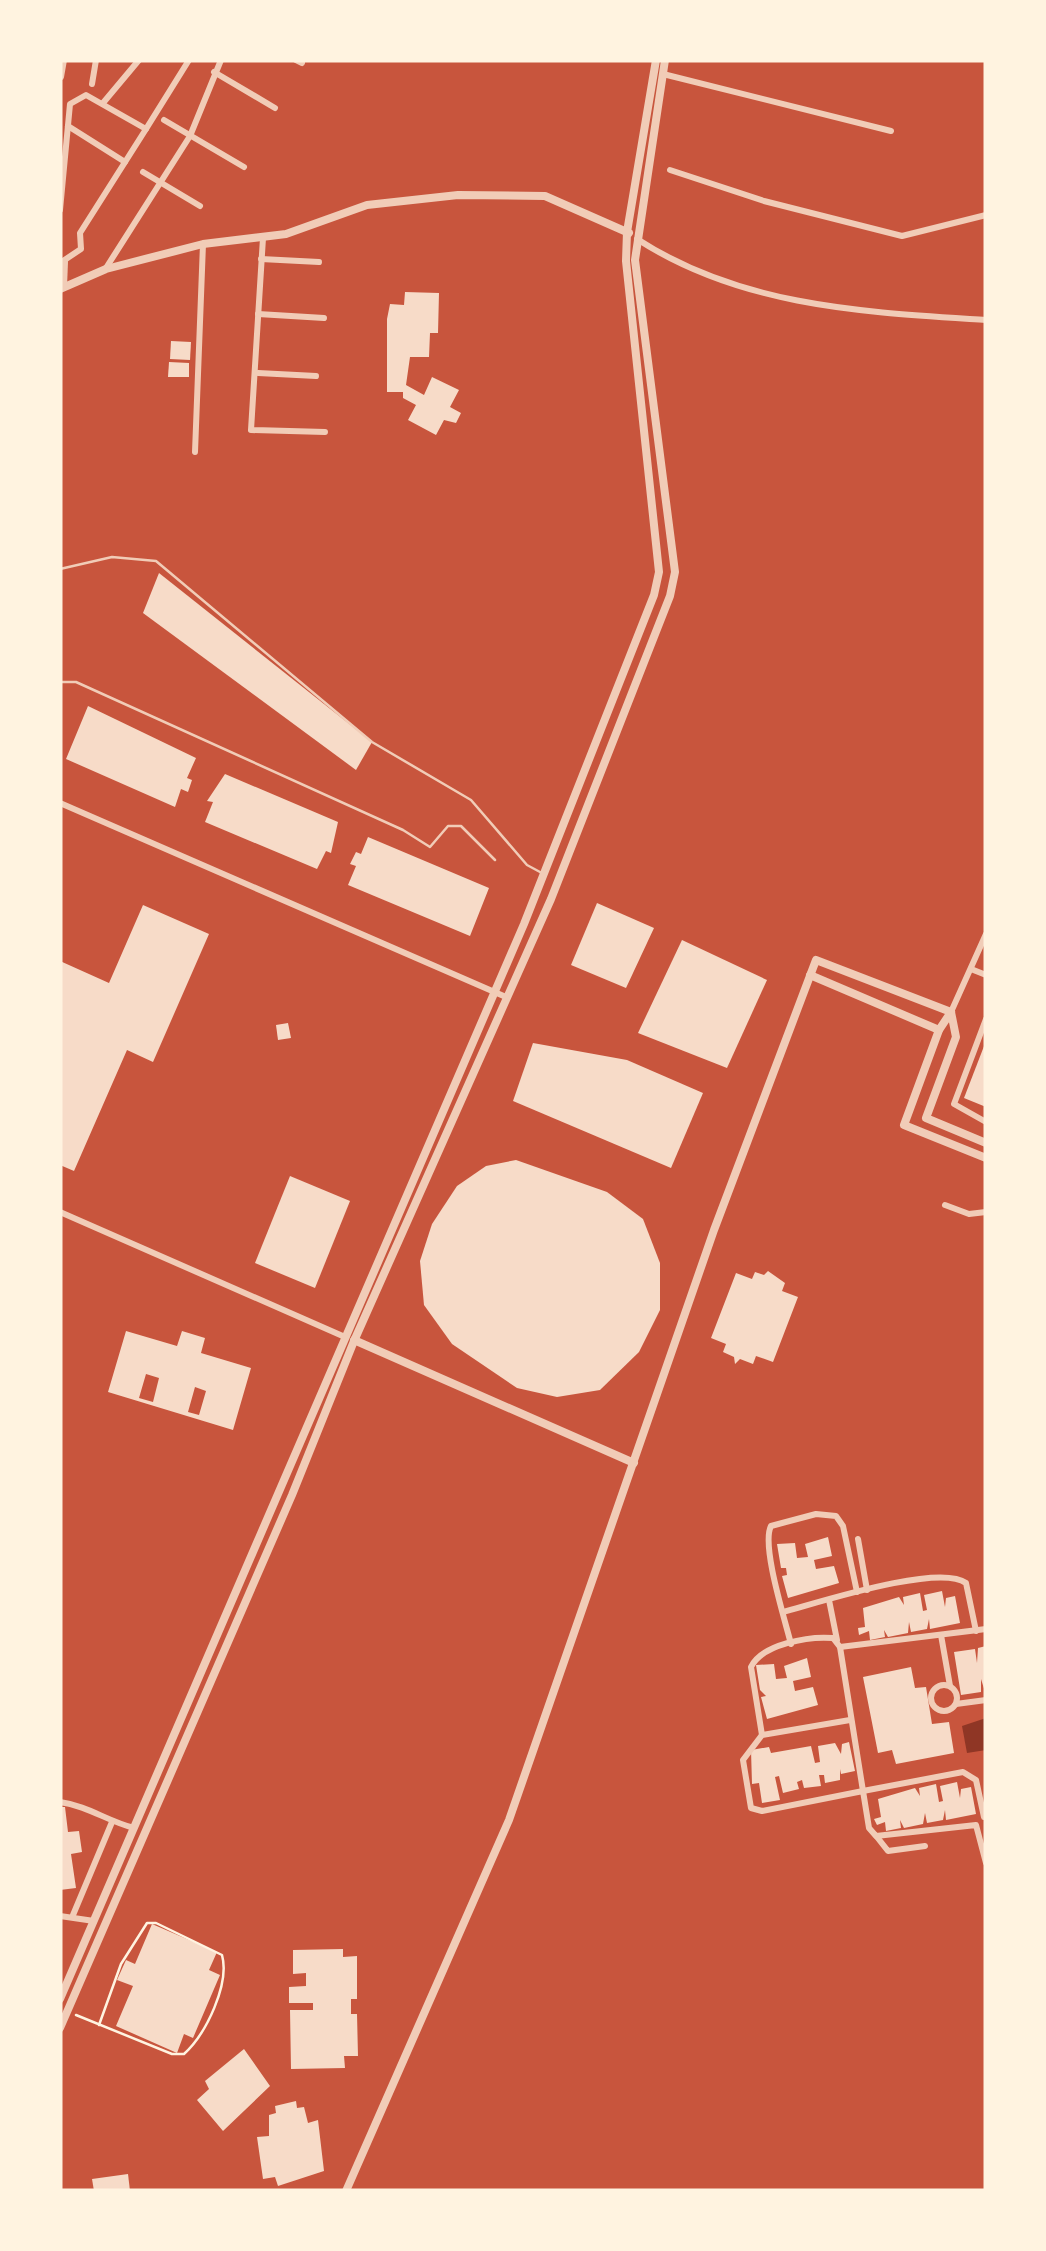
<svg xmlns="http://www.w3.org/2000/svg" width="1046" height="2251" viewBox="0 0 1046 2251" font-family="Roboto,sans-serif">
  <rect width="100%" height="100%" fill="#c8553d"/>
  <path fill="#8f3625" d="M986,1718V1750L967,1753L962,1726Z"/>
  <g fill="#f7dbc8" fill-rule="evenodd">
    <path d="M405,292L439,293L438,333H430L429,357H410L406,385L424,395L432,377L459,390L450,407L461,413L456,423L444,420L436,435L408,420L416,405L403,398V392H387V319L390,304L404,305Z"/>
    <path d="M171,341L191,342L190,360L170,359Z"/>
    <path d="M169,362L189,363V377H168Z"/>
    <path d="M159,573L372,742L356,770L143,613Z"/>
    <path d="M88,706L196,758L187,778L192,780L188,792L181,789L175,807L66,759Z"/>
    <path d="M225,774L338,822L331,853L326,851L317,869L205,822L213,802L207,801Z"/>
    <path d="M368,837L489,888L470,936L348,885L356,866L350,864L356,852L361,854Z"/>
    <path d="M597,903L654,928L626,988L571,965Z"/>
    <path d="M143,905L209,934L153,1062L127,1050L74,1171L60,1165V961L109,983Z"/>
    <path d="M682,940L767,980L727,1068L638,1033Z"/>
    <path d="M288,1023L291,1038L278,1040L276,1025Z"/>
    <path d="M986,1041V1107L964,1098Z"/>
    <path d="M533,1043L627,1060L703,1093L671,1168L513,1101Z"/>
    <path d="M516,1160L607,1192L643,1219L660,1263V1310L639,1352L600,1390L557,1397L517,1388L452,1344L424,1305L420,1261L432,1224L457,1186L486,1166Z"/>
    <path d="M290,1176L350,1201L315,1288L255,1263Z"/>
    <path d="M768,1271L785,1283L782,1291L798,1297L773,1362L756,1356L753,1364L740,1359L735,1364L734,1357L723,1352L726,1344L711,1338L736,1273L752,1279L755,1272L764,1275Z"/>
    <path d="M126,1331L177,1346L182,1331L205,1338L201,1353L251,1368L233,1430L108,1392ZM146,1374L159,1378L153,1402L139,1398ZM195,1387L206,1391L199,1415L188,1412Z"/>
    <path d="M828,1537L832,1556L814,1560L816,1569L834,1566L839,1583L788,1598L782,1576L787,1575L786,1568H781L777,1544L795,1543L797,1558L808,1557L805,1544Z"/>
    <path d="M942,1591L945,1607L946,1598L955,1596L960,1623L930,1629L929,1619L927,1629L911,1632L909,1622L908,1633L888,1637L884,1630L885,1637L870,1640L869,1631L859,1635L858,1628L865,1627L863,1608L899,1597L904,1605L903,1597L920,1593L923,1611L927,1610L924,1595Z"/>
    <path d="M986,1646V1695L981,1679V1692L961,1695L954,1652L975,1649L977,1663L978,1648Z"/>
    <path d="M807,1658L811,1677L793,1681L795,1691L813,1687L818,1705L767,1719L761,1697L766,1696L760,1690L756,1665L774,1664L776,1679L787,1678L784,1666Z"/>
    <path d="M911,1667L915,1688L926,1687L932,1724L949,1722L954,1753L896,1764L892,1750L878,1753L863,1677Z"/>
    <path d="M849,1742L855,1771L841,1774L840,1769V1780L825,1783L824,1775H819L821,1786L804,1788L802,1780L797,1782L799,1789L783,1793L779,1776L775,1777L780,1800L762,1803L759,1783L752,1784L751,1750L769,1747L771,1753L811,1746L815,1763L820,1762L818,1746L835,1743L841,1754L842,1744Z"/>
    <path d="M957,1782L960,1798L961,1789L971,1787L976,1814L946,1820L945,1810L943,1820L927,1823L925,1813L923,1824L904,1828L900,1820L901,1828L886,1831L885,1822L877,1825L874,1819L881,1817L878,1799L915,1788L920,1796L919,1788L936,1784L939,1802L943,1801L940,1786Z"/>
    <path d="M60,1807H65L68,1832L79,1831L82,1852L71,1854L76,1888L60,1890Z"/>
    <path d="M152,1924L217,1952L209,1970L220,1975L193,2038L184,2034L177,2053L116,2026L133,1986L117,1980L126,1960L135,1964Z"/>
    <path d="M343,1949V1957L357,1956V1999H351V2014H357L358,2056H344L345,2068L291,2069L290,2010H313V2003H289V1987L306,1986V1973L293,1974V1950Z"/>
    <path d="M244,2049L270,2086L223,2131L197,2100L209,2089L205,2081Z"/>
    <path d="M296,2101L297,2108L304,2107L308,2123L318,2120L324,2171L278,2186L275,2177L263,2179L257,2137L269,2136V2115L276,2113L275,2106Z"/>
    <path d="M128,2174L130,2191H94L92,2179Z"/>
  </g>
  <g fill="none" stroke-linecap="round" stroke-linejoin="round">
    <path stroke="#fff3e0" stroke-width="2.5" d="M76,2015L172,2054H184C206,2034 230,1984 222,1955L156,1923H147L121,1964L99,2025"/>
    <g stroke="#f1ccb7" stroke-width="2.5">
      <path d="M60,569L112,557L156,561L372,742L471,800L527,865L540,872"/>
      <path d="M60,682H76L403,830L430,847L448,826H461L495,860"/>
    </g>
    <g stroke="#f1ccb7" stroke-width="6">
      <path d="M296,60L302,63"/>
      <path d="M214,72L275,108"/>
      <path d="M663,74L891,131"/>
      <path d="M61,77L64,60"/>
      <path d="M92,84L96,60"/>
      <path d="M103,103L139,60"/>
      <path d="M164,120L244,167"/>
      <path d="M68,126L125,162"/>
      <path d="M146,129L189,60"/>
      <path d="M670,170L764,201L902,236L986,215"/>
      <path d="M143,172L200,206"/>
      <path d="M60,210L70,104L86,95L146,129L80,233L81,249L60,263"/>
      <path d="M263,238L251,430L325,432"/>
      <path d="M637,239C742,307 864,312 986,320"/>
      <path d="M261,259L319,262"/>
      <path d="M106,268L190,136L221,60"/>
      <path d="M64,287L65,262"/>
      <path d="M258,314L324,318"/>
      <path d="M258,373L316,376"/>
      <path d="M195,452L203,244"/>
      <path d="M60,803L506,997"/>
      <path d="M971,969L986,975"/>
      <path d="M951,1012L986,934"/>
      <path d="M986,1019L954,1104L986,1122"/>
      <path d="M945,1205L969,1214L986,1212"/>
      <path d="M60,1212L345,1337"/>
      <path d="M858,1539L867,1590"/>
      <path d="M829,1600L837,1640"/>
      <path d="M783,1612C817,1603 939,1563 966,1583L976,1631"/>
      <path d="M941,1635L950,1686"/>
      <path d="M791,1644C785,1620 761,1545 771,1526L816,1514L836,1516L843,1526L857,1592"/>
      <path d="M840,1647L986,1629"/>
      <circle cx="944" cy="1698" r="13"/>
      <path d="M956,1704L986,1700"/>
      <path d="M850,1720L762,1735L743,1760L751,1808L762,1811L863,1791L869,1828L876,1836L976,1825L986,1863"/>
      <path d="M762,1735L751,1667C762,1644 809,1636 833,1638L840,1647L863,1791L963,1772L976,1780L984,1817"/>
      <path d="M60,1802C88,1806 107,1821 134,1828"/>
      <path d="M877,1837L888,1851L925,1846"/>
      <path d="M73,1915L112,1822"/>
      <path d="M60,1916L94,1921"/>
    </g>
    <g stroke="#f1ccb7" stroke-width="8">
      <path d="M60,289L106,269L203,244L286,234L367,205L458,195L545,196L629,233"/>
      <path d="M810,975L939,1030"/>
      <path d="M951,1012L939,1030L904,1125L986,1158"/>
      <path d="M951,1012L956,1037L926,1118L986,1143"/>
      <path d="M354,1340L634,1463"/>
      <path d="M60,1999L524,924L654,595L659,572L626,261L627,232L656,60"/>
      <path d="M60,2028L292,1495L354,1341L551,899L670,596L675,572L635,260L665,60"/>
      <path d="M346,2191L509,1820L714,1230L816,960L951,1012"/>
    </g>
  </g>
  <rect width="1046" height="2251" fill="none" stroke="#fff3e0" stroke-width="125"/>
</svg>
